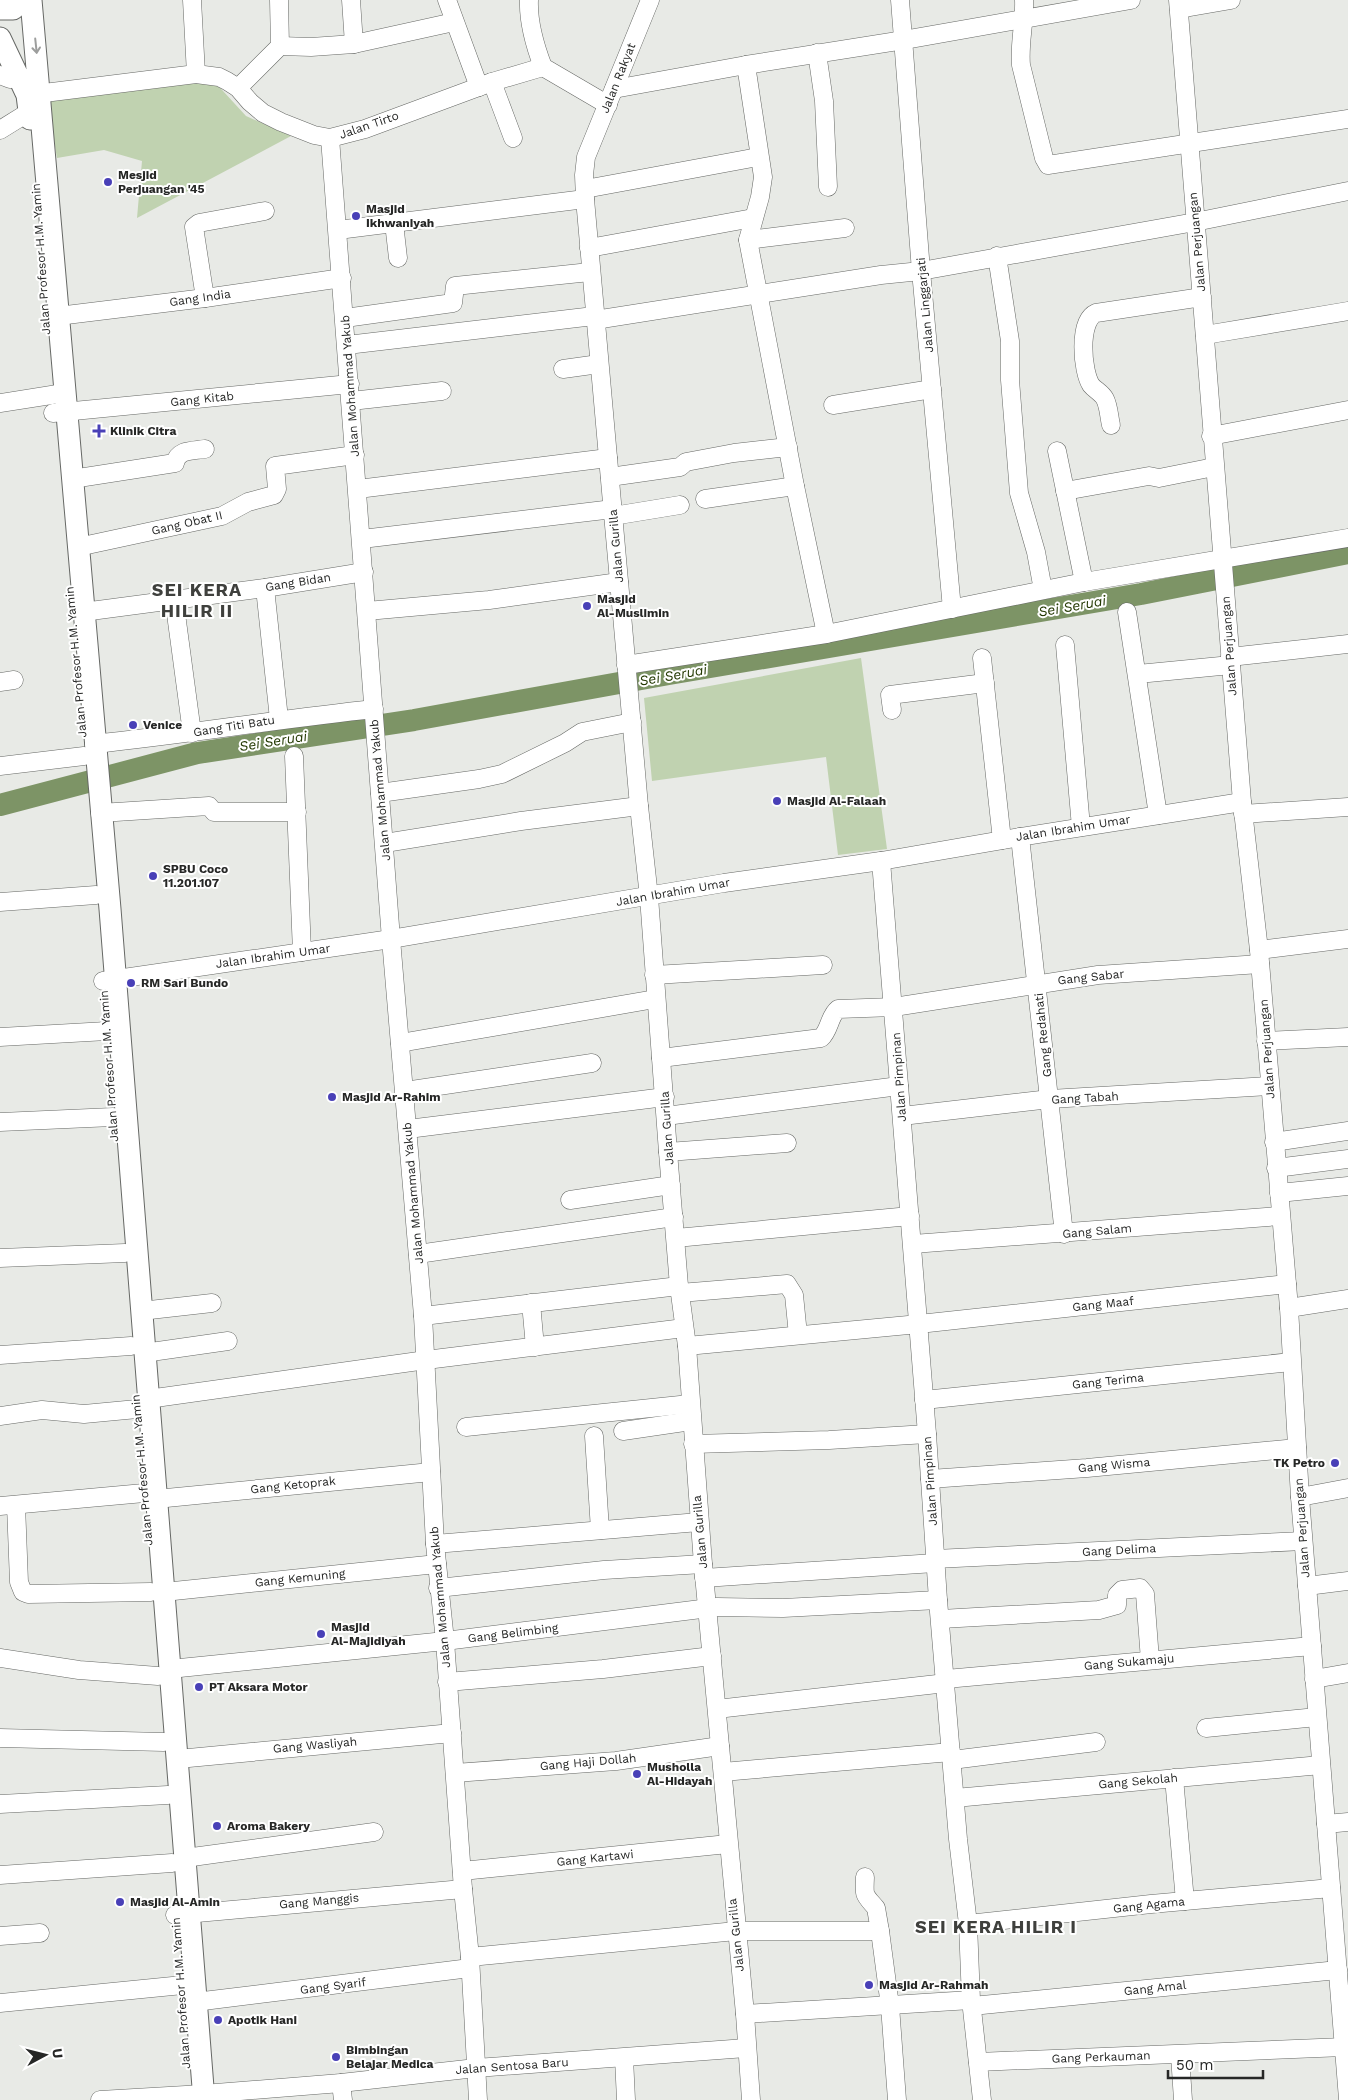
<svg xmlns="http://www.w3.org/2000/svg" width="1348" height="2100" viewBox="0 0 1348 2100" font-family="'Work Sans',sans-serif">
  <rect width="100%" height="100%" fill="#e8eae6"/>
  <g fill="#c0d2b0">
    <path d="M212,79L246,116L291,136L137,218L142,161L104,150L57,158L47,100Z"/>
    <path d="M861,658L887,849L838,855L826,757L652,781L644,698Z"/>
  </g>
  <g fill="none" stroke-linecap="round" stroke-linejoin="round">
    <path stroke="#7d9466" stroke-width="22" d="M0,805L197,753L414,720L669,674L1141,594L1348,553"/>
    <g stroke="#666865" stroke-width="19">
      <g id="minor">
        <path d="M192,0L196,74"/>
        <path d="M351,0L354,44"/>
        <path d="M447,0L479,87"/>
        <path d="M529,0C528,23 535,46 543,67L608,105"/>
        <path d="M650,0L586,157L584,175L585,199L639,806L649,897L668,1152L679,1286L687,1346L703,1564L745,2014L751,2100"/>
        <path d="M900,0L921,271L952,609"/>
        <path d="M1024,0C1025,22 1019,43 1021,65L1044,158L1048,165L1348,119"/>
        <path d="M1178,0L1242,802L1259,950L1289,1308L1300,1497L1348,2099"/>
        <path d="M1179,9L1231,0"/>
        <path d="M280,46L311,47L354,44L454,22"/>
        <path d="M817,53L824,101L828,187"/>
        <path d="M746,65L763,177L760,197L748,240L795,486L826,634"/>
        <path d="M0,75L10,79L29,78"/>
        <path d="M492,82L513,138"/>
        <path d="M238,88L280,46L279,0"/>
        <path d="M614,89L746,65L904,40L1131,0"/>
        <path d="M28,95L196,74L219,77L227,81L238,88L250,102L263,113L281,122L314,135L330,138L365,129L492,82L543,67"/>
        <path d="M0,130L29,112L41,109"/>
        <path d="M330,138L391,939L423,1316L435,1544L445,1641L463,1889L470,1957L478,2100"/>
        <path d="M585,189L758,157"/>
        <path d="M394,223L398,258"/>
        <path d="M338,230L585,199"/>
        <path d="M748,240L845,228"/>
        <path d="M589,248L753,218"/>
        <path d="M997,256L1010,341V380L1019,493L1036,552L1043,590"/>
        <path d="M205,298L194,227L199,223L265,211"/>
        <path d="M58,316L205,298L342,278"/>
        <path d="M345,318L453,303L455,286L590,272"/>
        <path d="M595,320L881,275L921,271L1195,222L1348,191"/>
        <path d="M1205,335L1348,311"/>
        <path d="M347,345L594,316"/>
        <path d="M563,369L599,364"/>
        <path d="M351,401L442,391"/>
        <path d="M0,403L64,393"/>
        <path d="M833,405L932,389"/>
        <path d="M53,413L350,384"/>
        <path d="M1111,425C1109,417 1109,407 1105,399C1102,393 1095,390 1091,385C1082,371 1078,321 1096,313L1202,297"/>
        <path d="M1211,436L1348,410"/>
        <path d="M1057,451L1084,582"/>
        <path d="M610,477L680,467L686,462L734,453L788,447"/>
        <path d="M72,479L175,463C178,449 193,451 205,449"/>
        <path d="M358,489L608,458"/>
        <path d="M1065,491L1149,476L1159,478L1214,467"/>
        <path d="M705,499L795,486"/>
        <path d="M613,516L680,505"/>
        <path d="M362,539L613,509"/>
        <path d="M78,547L222,516L248,502L274,495L277,489L275,466L355,455"/>
        <path d="M265,588L279,719"/>
        <path d="M174,599L192,733"/>
        <path d="M367,611L489,600L619,582"/>
        <path d="M83,612L265,588L364,572"/>
        <path d="M1127,612L1158,815"/>
        <path d="M1065,645L1081,827"/>
        <path d="M1230,657L1348,644"/>
        <path d="M982,658L1002,840"/>
        <path d="M626,665L826,634L1084,582L1348,538"/>
        <path d="M1138,674L1231,665"/>
        <path d="M0,682L14,680"/>
        <path d="M892,710L890,695L985,683"/>
        <path d="M94,744C188,734 280,719 374,709"/>
        <path d="M294,756L302,952"/>
        <path d="M0,766L84,756"/>
        <path d="M380,793L479,779L502,774L565,743L582,732L632,722"/>
        <path d="M100,813L209,806L214,812H297"/>
        <path d="M1243,814L1348,807"/>
        <path d="M1020,837L1064,1234"/>
        <path d="M385,843L521,821L639,806"/>
        <path d="M881,861L927,1434L938,1600L958,1839L968,1924L971,2000L982,2100"/>
        <path d="M0,902L96,895"/>
        <path d="M1259,950L1348,939"/>
        <path d="M654,975L823,965"/>
        <path d="M103,981L391,939L724,883L881,861L1020,837L1242,802"/>
        <path d="M0,1037L107,1031"/>
        <path d="M1266,1041L1348,1037"/>
        <path d="M400,1043L655,999"/>
        <path d="M661,1058L821,1038C830,1030 829,1016 838,1009L894,1007L1098,975L1260,964"/>
        <path d="M405,1091L592,1063"/>
        <path d="M666,1116L899,1086"/>
        <path d="M902,1116L1050,1099L1269,1086"/>
        <path d="M0,1122L113,1117"/>
        <path d="M408,1129L665,1097"/>
        <path d="M1274,1142L1348,1131"/>
        <path d="M668,1152L787,1143"/>
        <path d="M1276,1168L1348,1159"/>
        <path d="M1279,1193L1348,1186"/>
        <path d="M570,1200L671,1185"/>
        <path d="M676,1238L910,1216"/>
        <path d="M913,1244L1280,1216"/>
        <path d="M418,1254L674,1217"/>
        <path d="M0,1258L125,1253"/>
        <path d="M680,1293L787,1284L794,1295L798,1335"/>
        <path d="M531,1303L535,1347"/>
        <path d="M1289,1308L1348,1299"/>
        <path d="M141,1311L212,1303"/>
        <path d="M423,1316L679,1286"/>
        <path d="M687,1346L919,1324L1287,1284"/>
        <path d="M144,1353L228,1341"/>
        <path d="M0,1355L131,1346"/>
        <path d="M148,1399L426,1360L684,1328"/>
        <path d="M924,1400L1291,1362"/>
        <path d="M0,1416L42,1410L84,1414L137,1409"/>
        <path d="M466,1427L690,1404"/>
        <path d="M623,1431L691,1421"/>
        <path d="M594,1436L600,1530"/>
        <path d="M693,1444L829,1440L927,1434"/>
        <path d="M930,1479L1087,1468L1297,1448"/>
        <path d="M1300,1497L1348,1488"/>
        <path d="M156,1499L431,1472"/>
        <path d="M16,1505L19,1582L23,1592L28,1594L151,1592"/>
        <path d="M0,1506L144,1493"/>
        <path d="M435,1544L699,1522"/>
        <path d="M935,1559L1303,1541"/>
        <path d="M704,1578L935,1563"/>
        <path d="M1307,1586L1348,1581"/>
        <path d="M438,1588L604,1570L703,1564"/>
        <path d="M164,1592L437,1564"/>
        <path d="M941,1619L1099,1610L1117,1605V1595L1122,1590L1140,1588L1145,1594L1150,1660"/>
        <path d="M0,1658L79,1670L158,1676"/>
        <path d="M170,1669L445,1641L717,1607L783,1608L938,1600"/>
        <path d="M946,1679L1312,1646"/>
        <path d="M1314,1679L1348,1673"/>
        <path d="M447,1682L603,1669L712,1656"/>
        <path d="M717,1709L946,1683"/>
        <path d="M1206,1728L1317,1717"/>
        <path d="M0,1738L164,1742"/>
        <path d="M178,1759L452,1733"/>
        <path d="M952,1760L1096,1742"/>
        <path d="M723,1772L951,1752"/>
        <path d="M455,1773L616,1761L720,1746"/>
        <path d="M1174,1778L1185,1901"/>
        <path d="M955,1798L1321,1765"/>
        <path d="M0,1804L168,1795"/>
        <path d="M1326,1824L1348,1822"/>
        <path d="M185,1858L374,1832"/>
        <path d="M462,1871L728,1844"/>
        <path d="M0,1875L172,1863"/>
        <path d="M865,1877C864,1897 864,1894 876,1908L880,1931"/>
        <path d="M175,1915L463,1889"/>
        <path d="M968,1924L1151,1904L1331,1888"/>
        <path d="M0,1936L40,1933"/>
        <path d="M470,1957L736,1931H880L890,2006L897,2100"/>
        <path d="M195,2002L470,1968"/>
        <path d="M0,2003L193,1984"/>
        <path d="M972,2006L1338,1970"/>
        <path d="M745,2014L971,2000"/>
        <path d="M1180,2055L1183,2100"/>
        <path d="M624,2058L626,2100"/>
        <path d="M978,2062L1344,2047"/>
        <path d="M341,2083L343,2100"/>
        <path d="M100,2100L203,2094L341,2083L476,2068L746,2048"/>
      </g>
    </g>
    <g stroke="#666865" stroke-width="23">
      <g id="major">
        <path d="M31,0L110,909L204,2100"/>
        <path d="M0,9H13L24,0"/>
        <path d="M0,38L27,95L30,119"/>
      </g>
    </g>
    <use href="#minor" stroke="#fff" stroke-width="18"/>
    <use href="#major" stroke="#fff" stroke-width="21"/>
  </g>
  <defs><path id="oneway-shaft" d="M-6 0H5M1.5-3L5.5 0L1.5 3" fill="none" stroke-width="1.6" stroke-linecap="round" stroke-linejoin="round" transform="scale(1.25)"/></defs>
  <use stroke="#9d9e9d" href="#oneway-shaft" transform="translate(36 46) rotate(84)"/>
  <g fill="#4940b7" stroke="#fff" stroke-width="2">
    <circle cx="108" cy="182" r="5"/>
    <circle cx="356" cy="216" r="5"/>
    <path d="M96.5 423.5h5v5h5v5h-5v5h-5v-5h-5v-5h5z"/>
    <circle cx="587" cy="606" r="5"/>
    <circle cx="133" cy="725" r="5"/>
    <circle cx="777" cy="801" r="5"/>
    <circle cx="153" cy="876" r="5"/>
    <circle cx="131" cy="983" r="5"/>
    <circle cx="332" cy="1097" r="5"/>
    <circle cx="1335" cy="1463" r="5"/>
    <circle cx="321" cy="1634" r="5"/>
    <circle cx="199" cy="1687" r="5"/>
    <circle cx="637" cy="1774" r="5"/>
    <circle cx="217" cy="1826" r="5"/>
    <circle cx="120" cy="1902" r="5"/>
    <circle cx="869" cy="1985" r="5"/>
    <circle cx="218" cy="2020" r="5"/>
    <circle cx="336" cy="2057" r="5"/>
  </g>
  <g text-anchor="middle" dominant-baseline="central" stroke-width="4" stroke-linejoin="round" paint-order="stroke">
    <g font-size="12" fill="#262726" stroke="#fff">
      <text transform="translate(618 78) rotate(-68)">Jalan Rakyat</text>
      <text transform="translate(369 125) rotate(-19)">Jalan Tirto</text>
      <text transform="translate(1197 242) rotate(-95)">Jalan Perjuangan</text>
      <text transform="translate(41 259) rotate(-94)">Jalan Profesor H.M. Yamin</text>
      <text transform="translate(200 298) rotate(-8)">Gang India</text>
      <text transform="translate(925 305) rotate(-95)">Jalan Linggarjati</text>
      <text transform="translate(350 386) rotate(-94)">Jalan Mohammad Yakub</text>
      <text transform="translate(202 399) rotate(-6)">Gang Kitab</text>
      <text transform="translate(187 523) rotate(-13)">Gang Obat II</text>
      <text transform="translate(616 546) rotate(-95)">Jalan Gurilla</text>
      <text transform="translate(298 582) rotate(-9)">Gang Bidan</text>
      <text transform="translate(1229 646) rotate(-94)">Jalan Perjuangan</text>
      <text transform="translate(76 662) rotate(-95)">Jalan Profesor H.M. Yamin</text>
      <text transform="translate(234 726) rotate(-9)">Gang Titi Batu</text>
      <text transform="translate(380 790) rotate(-95)">Jalan Mohammad Yakub</text>
      <text transform="translate(1073 828) rotate(-9)">Jalan Ibrahim Umar</text>
      <text transform="translate(673 892) rotate(-10)">Jalan Ibrahim Umar</text>
      <text transform="translate(273 956) rotate(-8)">Jalan Ibrahim Umar</text>
      <text transform="translate(1091 977) rotate(-6)">Gang Sabar</text>
      <text transform="translate(1043 1035) rotate(-96)">Gang Redahati</text>
      <text transform="translate(1267 1049) rotate(-94)">Jalan Perjuangan</text>
      <text transform="translate(109 1066) rotate(-94)">Jalan Profesor H.M. Yamin</text>
      <text transform="translate(899 1077) rotate(-94)">Jalan Pimpinan</text>
      <text transform="translate(1085 1098) rotate(-3)">Gang Tabah</text>
      <text transform="translate(667 1128) rotate(-94)">Jalan Gurilla</text>
      <text transform="translate(413 1193) rotate(-95)">Jalan Mohammad Yakub</text>
      <text transform="translate(1097 1231) rotate(-5)">Gang Salam</text>
      <text transform="translate(1103 1304) rotate(-6)">Gang Maaf</text>
      <text transform="translate(1108 1381) rotate(-6)">Gang Terima</text>
      <text transform="translate(1114 1465) rotate(-5)">Gang Wisma</text>
      <text transform="translate(142 1470) rotate(-95)">Jalan Profesor H.M. Yamin</text>
      <text transform="translate(930 1481) rotate(-94)">Jalan Pimpinan</text>
      <text transform="translate(293 1485) rotate(-6)">Gang Ketoprak</text>
      <text transform="translate(1302 1528) rotate(-94)">Jalan Perjuangan</text>
      <text transform="translate(700 1532) rotate(-95)">Jalan Gurilla</text>
      <text transform="translate(1119 1550) rotate(-3)">Gang Delima</text>
      <text transform="translate(300 1578) rotate(-6)">Gang Kemuning</text>
      <text transform="translate(440 1597) rotate(-95)">Jalan Mohammad Yakub</text>
      <text transform="translate(513 1633) rotate(-7)">Gang Belimbing</text>
      <text transform="translate(1129 1662) rotate(-5)">Gang Sukamaju</text>
      <text transform="translate(315 1745) rotate(-5)">Gang Wasliyah</text>
      <text transform="translate(588 1762) rotate(-5)">Gang Haji Dollah</text>
      <text transform="translate(1138 1781) rotate(-5)">Gang Sekolah</text>
      <text transform="translate(595 1858) rotate(-6)">Gang Kartawi</text>
      <text transform="translate(319 1901) rotate(-5)">Gang Manggis</text>
      <text transform="translate(1149 1905) rotate(-6)">Gang Agama</text>
      <text transform="translate(736 1935) rotate(-96)">Jalan Gurilla</text>
      <text transform="translate(333 1986) rotate(-7)">Gang Syarif</text>
      <text transform="translate(1155 1988) rotate(-6)">Gang Amal</text>
      <text transform="translate(181 1993) rotate(-94)">Jalan Profesor H.M. Yamin</text>
      <text transform="translate(1101 2057) rotate(-2)">Gang Perkauman</text>
      <text transform="translate(512 2066) rotate(-4)">Jalan Sentosa Baru</text>
    </g>
    <g font-size="12" font-weight="bold" fill="#262726" stroke="#fff" text-anchor="start">
      <text x="118" y="175">Mesjid<tspan x="118" dy="14">Perjuangan '45</tspan></text>
      <text x="366" y="209">Masjid<tspan x="366" dy="14">Ikhwaniyah</tspan></text>
      <text x="110" y="431">Klinik Citra</text>
      <text x="597" y="599">Masjid<tspan x="597" dy="14">Al-Muslimin</tspan></text>
      <text x="143" y="725">Venice</text>
      <text x="787" y="801">Masjid Al-Falaah</text>
      <text x="163" y="869">SPBU Coco<tspan x="163" dy="14">11.201.107</tspan></text>
      <text x="141" y="983">RM Sari Bundo</text>
      <text x="342" y="1097">Masjid Ar-Rahim</text>
      <text x="1325" y="1463" text-anchor="end">TK Petro</text>
      <text x="331" y="1627">Masjid<tspan x="331" dy="14">Al-Majidiyah</tspan></text>
      <text x="209" y="1687">PT Aksara Motor</text>
      <text x="647" y="1767">Musholla<tspan x="647" dy="14">Al-Hidayah</tspan></text>
      <text x="227" y="1826">Aroma Bakery</text>
      <text x="130" y="1902">Masjid Al-Amin</text>
      <text x="879" y="1985">Masjid Ar-Rahmah</text>
      <text x="228" y="2020">Apotik Hani</text>
      <text x="346" y="2050">Bimbingan<tspan x="346" dy="14">Belajar Medica</tspan></text>
    </g>
    <g font-size="14" font-style="italic" fill="#243903" stroke="#fff">
      <text transform="translate(1072 606) rotate(-10)">Sei Seruai</text>
      <text transform="translate(673 675) rotate(-10)">Sei Seruai</text>
      <text transform="translate(273 741) rotate(-9)">Sei Seruai</text>
    </g>
    <g font-size="18" font-weight="bold" letter-spacing="1" fill="#3f403d" stroke="#fff">
      <text x="197" y="589">SEI KERA<tspan x="197" dy="21">HILIR II</tspan></text>
      <text x="996" y="1926">SEI KERA HILIR I</text>
    </g>
  </g>
  <g transform="translate(45 2055) rotate(83)" stroke="#ffffff" stroke-width="4" paint-order="stroke">
  <path d="M0-4L9 19L0 12L-9 19Z" fill="#262726"/>
  <text y="-8" font-size="14" font-weight="bold" text-anchor="middle" fill="#262726">U</text>
  </g>
  <path d="M1168 2070v8h95v-8" fill="none" stroke="#262726" stroke-width="2.5"/>
  <text x="1176" y="2070" font-size="15" fill="#262726" stroke="#ffffff" stroke-width="4" paint-order="stroke">50 m</text>
</svg>
